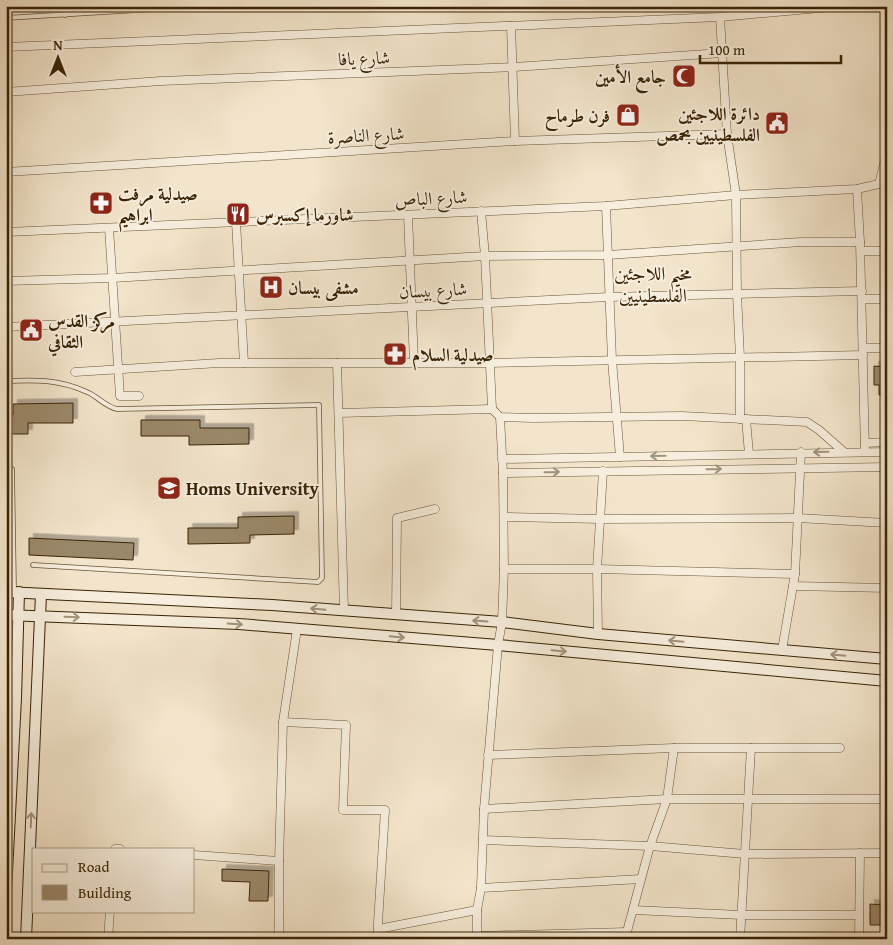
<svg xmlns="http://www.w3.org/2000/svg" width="893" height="945" viewBox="0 0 893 945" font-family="'Gentium Book Plus',Amiri,serif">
  <defs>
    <filter id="shadow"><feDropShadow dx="4.5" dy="-4.5" stdDeviation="0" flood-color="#0004"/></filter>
  </defs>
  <rect width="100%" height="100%" fill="#f3e5cb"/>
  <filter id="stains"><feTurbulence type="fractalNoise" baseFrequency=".004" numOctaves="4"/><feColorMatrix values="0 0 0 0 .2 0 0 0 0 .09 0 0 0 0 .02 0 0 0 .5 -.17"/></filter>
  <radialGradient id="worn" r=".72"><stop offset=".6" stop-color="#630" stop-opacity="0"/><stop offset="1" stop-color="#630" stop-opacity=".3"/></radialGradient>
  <g fill="#9a886b" stroke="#392304" filter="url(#shadow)">
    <path d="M874,366L887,367V395H879V385H874Z"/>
    <path d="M73,403V423H28V434H6V415H13V404Z"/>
    <path d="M141,420H200V428H249V444L189,445V436H141Z"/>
    <path d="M294,516V534L250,535V543L188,544V528H238V517Z"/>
    <path d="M29,538L134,543L133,560L29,555Z"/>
    <path d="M222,869L269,871L268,901H249L250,882L222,881Z"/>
    <path d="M870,904L883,905V925H870Z"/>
  </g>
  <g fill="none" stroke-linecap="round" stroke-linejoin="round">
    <g stroke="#685436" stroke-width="5.5">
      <g id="service">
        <path d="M65,6V15"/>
        <path d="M6,18L203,6"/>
        <path d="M6,381C36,380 58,379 87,392C97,396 106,407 117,409L319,405L322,578L318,582L33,565"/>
        <path d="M6,469H12L14,591"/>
      </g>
    </g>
    <g stroke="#685436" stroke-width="9">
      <g id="minor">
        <path d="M720,17L727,134L736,195L737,294L740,358V419"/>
        <path d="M511,26L515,141"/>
        <path d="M6,47L720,17L843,6"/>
        <path d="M6,92L161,81L514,67L722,53"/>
        <path d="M6,172L515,141L727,134"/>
        <path d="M857,189L860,242L865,452"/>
        <path d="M606,206L612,360L620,457"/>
        <path d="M481,211L485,256L492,409"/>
        <path d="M408,215L414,363"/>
        <path d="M236,222L244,363"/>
        <path d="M109,228L120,396H139"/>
        <path d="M6,232L606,206L736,195L857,189L879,184L887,152"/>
        <path d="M861,251H887"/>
        <path d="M6,281L112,278L485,256L608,255L801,242H860"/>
        <path d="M862,299H887"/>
        <path d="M6,327L609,297L862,291"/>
        <path d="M863,348H887"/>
        <path d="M337,363L344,611"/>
        <path d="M75,372L219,363H489L863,355"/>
        <path d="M339,413L492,409L500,417L533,418L682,416L807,422L819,430L844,452"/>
        <path d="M500,417L503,473L504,569"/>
        <path d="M746,419L749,454"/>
        <path d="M865,443L887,442"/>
        <path d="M502,459L887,452"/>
        <path d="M503,473L887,467"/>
        <path d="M504,517L600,519L798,518L887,523"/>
        <path d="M793,586L887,588"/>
        <path d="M396,615L397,518L435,509"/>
        <path d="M598,634L597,569L603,471"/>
        <path d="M782,650L795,574L801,452"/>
        <path d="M283,722L346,725L343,810H385L377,939"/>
        <path d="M488,755L674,748H840"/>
        <path d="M484,809L667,799H887"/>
        <path d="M483,840L650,846L745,854L887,853"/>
        <path d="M115,849H120"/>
        <path d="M194,855L279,861"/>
        <path d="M481,888L641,879"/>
        <path d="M633,910L741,915H859"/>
        <path d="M378,929L477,910"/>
        <path d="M477,936L627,932"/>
        <path d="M108,939L110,911"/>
        <path d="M279,939V861L283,722L297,629"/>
        <path d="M477,939V910L481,888L484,809L498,645L502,622L504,569H597L795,574"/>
        <path d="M625,939L650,846L667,799L674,748"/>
        <path d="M740,939L751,748"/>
        <path d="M859,939L860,853"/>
      </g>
    </g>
    <g stroke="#392304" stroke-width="12">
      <g id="secondary">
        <path d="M6,592L272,605L502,622L598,634L887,659"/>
        <path d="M6,615L239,624L498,645L887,681"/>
        <path d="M6,892L16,698L19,592"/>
        <path d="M26,939L41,594"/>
      </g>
    </g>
    <use href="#service" stroke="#f7eedd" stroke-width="4"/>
    <use href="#minor" stroke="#f7eedd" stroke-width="8"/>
    <use href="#secondary" stroke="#f7eedd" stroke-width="10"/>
  </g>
  <defs><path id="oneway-shaft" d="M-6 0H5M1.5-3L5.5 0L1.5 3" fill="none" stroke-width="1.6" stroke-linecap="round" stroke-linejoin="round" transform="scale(1.25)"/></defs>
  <g stroke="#a2937b">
    <use href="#oneway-shaft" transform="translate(821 452) rotate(179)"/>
    <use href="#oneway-shaft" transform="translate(658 456) rotate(179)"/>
    <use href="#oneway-shaft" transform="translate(714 469) rotate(-1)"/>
    <use href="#oneway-shaft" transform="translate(552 472) rotate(-1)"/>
    <use href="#oneway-shaft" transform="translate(318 609) rotate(-175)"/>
    <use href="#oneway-shaft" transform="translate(72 617) rotate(2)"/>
    <use href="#oneway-shaft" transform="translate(480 621) rotate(-176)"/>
    <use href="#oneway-shaft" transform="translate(235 624) rotate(4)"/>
    <use href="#oneway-shaft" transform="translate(397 637) rotate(5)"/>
    <use href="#oneway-shaft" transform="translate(676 641) rotate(-175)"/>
    <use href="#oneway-shaft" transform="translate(559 651) rotate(5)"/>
    <use href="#oneway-shaft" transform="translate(838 655) rotate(-175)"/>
    <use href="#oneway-shaft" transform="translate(31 820) rotate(-88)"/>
  </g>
  <defs>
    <g id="mosque-square" transform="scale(1.25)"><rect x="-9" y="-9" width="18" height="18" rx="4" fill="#8f2418" stroke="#f7eedd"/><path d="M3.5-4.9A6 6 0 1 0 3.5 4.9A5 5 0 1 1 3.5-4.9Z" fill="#fff"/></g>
    <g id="shop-square" transform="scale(1.25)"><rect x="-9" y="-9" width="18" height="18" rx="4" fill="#8f2418" stroke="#f7eedd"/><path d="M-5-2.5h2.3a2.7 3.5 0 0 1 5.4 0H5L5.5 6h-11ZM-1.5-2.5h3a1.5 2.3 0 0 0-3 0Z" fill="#fff"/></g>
    <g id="civic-square" transform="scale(1.25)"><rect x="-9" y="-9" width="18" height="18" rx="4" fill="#8f2418" stroke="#f7eedd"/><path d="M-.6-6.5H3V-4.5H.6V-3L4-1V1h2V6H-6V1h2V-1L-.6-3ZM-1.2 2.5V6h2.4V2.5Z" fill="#fff"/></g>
    <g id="pharmacy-square" transform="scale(1.25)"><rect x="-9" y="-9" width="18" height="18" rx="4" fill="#8f2418" stroke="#f7eedd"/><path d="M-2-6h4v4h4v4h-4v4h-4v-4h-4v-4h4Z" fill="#fff"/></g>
    <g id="restaurant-square" transform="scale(1.25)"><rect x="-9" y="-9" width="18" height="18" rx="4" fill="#8f2418" stroke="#f7eedd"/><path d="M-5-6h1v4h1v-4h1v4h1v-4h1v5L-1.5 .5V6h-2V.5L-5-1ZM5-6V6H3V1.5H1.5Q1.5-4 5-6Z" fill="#fff"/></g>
    <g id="hospital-square" transform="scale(1.25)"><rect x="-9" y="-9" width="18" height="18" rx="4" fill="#8f2418" stroke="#f7eedd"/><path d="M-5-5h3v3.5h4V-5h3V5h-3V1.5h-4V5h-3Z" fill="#fff"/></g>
    <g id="university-square" transform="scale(1.25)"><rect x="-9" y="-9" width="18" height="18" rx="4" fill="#8f2418" stroke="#f7eedd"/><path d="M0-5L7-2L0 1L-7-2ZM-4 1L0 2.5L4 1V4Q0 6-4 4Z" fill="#fff"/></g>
  </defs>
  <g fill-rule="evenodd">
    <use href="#mosque-square" x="684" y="76"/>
    <use href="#shop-square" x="628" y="115"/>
    <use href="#civic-square" x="777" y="123"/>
    <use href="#pharmacy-square" x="101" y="203"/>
    <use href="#restaurant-square" x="238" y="214"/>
    <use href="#hospital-square" x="271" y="287"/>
    <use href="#civic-square" x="31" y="330"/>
    <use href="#pharmacy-square" x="395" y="354"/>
    <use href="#university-square" x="169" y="488"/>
  </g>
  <g text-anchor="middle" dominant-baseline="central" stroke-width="4" stroke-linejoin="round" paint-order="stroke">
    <g font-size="18" fill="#392304" stroke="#f7eedd">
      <text transform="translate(364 58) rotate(-2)">شارع يافا</text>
      <text transform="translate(366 135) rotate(-3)">شارع الناصرة</text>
      <text transform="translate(431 198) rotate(-3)">شارع الباص</text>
      <text transform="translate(433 290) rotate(-3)">شارع بيسان</text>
    </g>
    <g font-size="18" font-weight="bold" fill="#392304" stroke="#f7eedd" text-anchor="start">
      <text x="666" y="76" text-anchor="end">جامع الأمين</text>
      <text x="760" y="113" text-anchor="end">دائرة اللاجئين<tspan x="760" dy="21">الفلسطينيين بحمص</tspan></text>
      <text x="610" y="115" text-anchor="end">فرن طرماح</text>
      <text x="118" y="193">صيدلية مرفت<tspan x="118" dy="21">ابراهيم</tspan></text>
      <text x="256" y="214">شاورما إكسبرس</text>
      <text x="288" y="287">مشفى بيسان</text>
      <text x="48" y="320">مركز القدس<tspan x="48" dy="21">الثقافي</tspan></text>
      <text x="412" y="354">صيدلية السلام</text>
      <text x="186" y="488">Homs University</text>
    </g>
    <g font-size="19" fill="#392304" stroke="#f7eedd">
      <text x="653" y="273">مخيم اللاجئين<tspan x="653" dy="22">الفلسطينيين</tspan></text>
    </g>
  </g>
  <rect width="893" height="945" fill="none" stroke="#f3e5cb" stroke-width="25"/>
  <rect x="8" y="8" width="878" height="930" fill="none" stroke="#392304" stroke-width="2.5"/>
  <rect x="12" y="12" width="868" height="920" fill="none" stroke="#392304"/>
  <rect x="32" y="848" width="162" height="65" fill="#f7eedd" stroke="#ab9d86"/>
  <rect x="42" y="864" width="25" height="8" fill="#f7eedd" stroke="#ab9d86"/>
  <text x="78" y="872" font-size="15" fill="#392304">Road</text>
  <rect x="42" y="885" width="25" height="15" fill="#9a886b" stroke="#ab9d86"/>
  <text x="78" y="898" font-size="15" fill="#392304">Building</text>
  <g transform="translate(58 58)" stroke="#f7eedd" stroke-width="4" paint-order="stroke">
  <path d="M0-4L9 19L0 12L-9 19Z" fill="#392304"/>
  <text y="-8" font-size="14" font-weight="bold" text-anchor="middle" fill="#392304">N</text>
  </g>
  <path d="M700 55v8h141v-8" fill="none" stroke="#392304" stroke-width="2.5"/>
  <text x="708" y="55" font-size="15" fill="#392304" stroke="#f7eedd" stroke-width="4" paint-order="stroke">100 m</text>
  <rect width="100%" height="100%" filter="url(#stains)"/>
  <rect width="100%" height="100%" fill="url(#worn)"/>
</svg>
